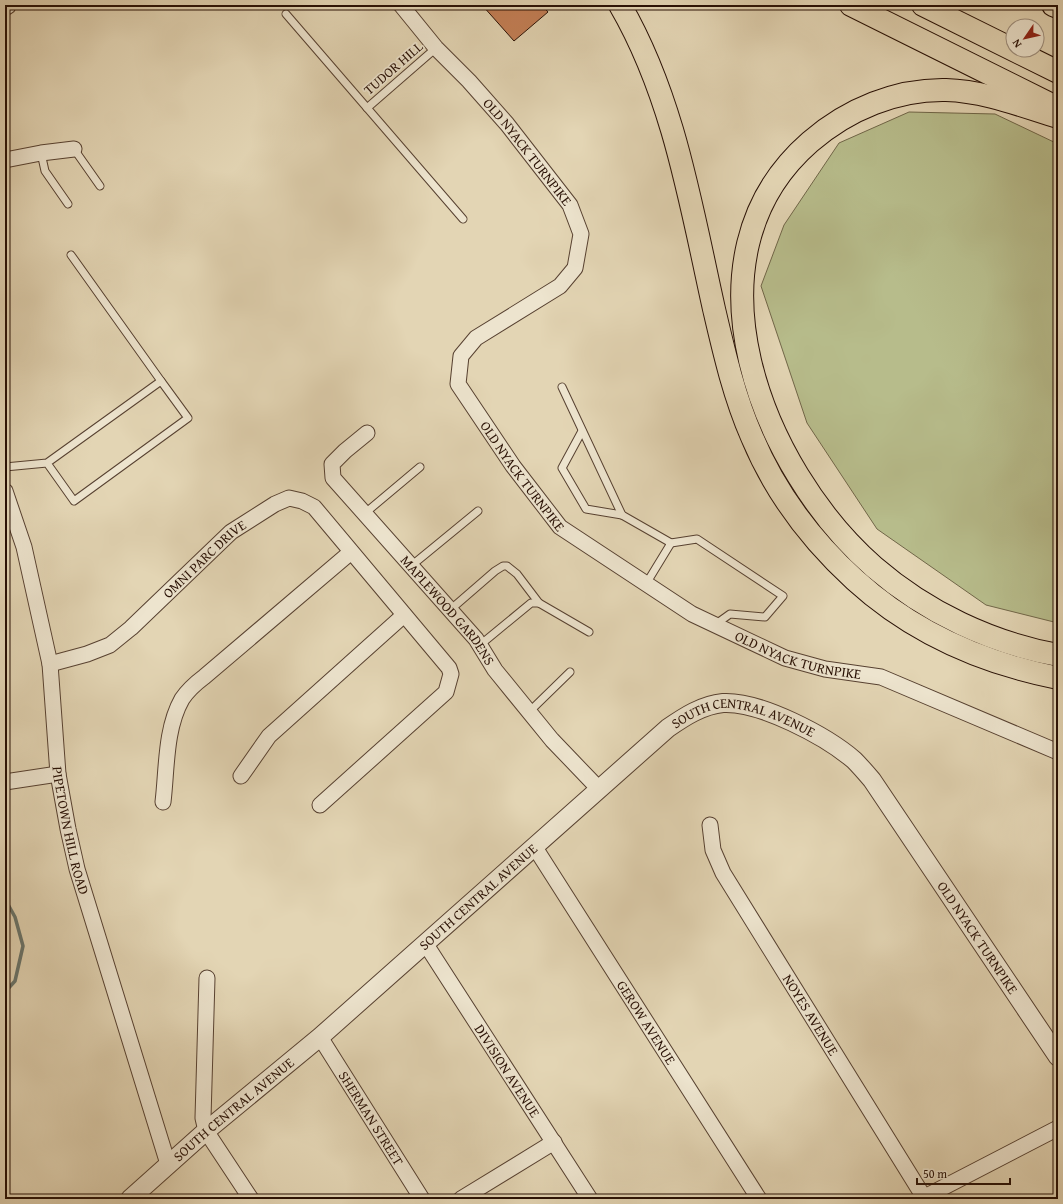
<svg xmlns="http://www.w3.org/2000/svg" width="1063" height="1204" viewBox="0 0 1063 1204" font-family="'Gentium Book Plus',serif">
  <rect width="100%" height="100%" fill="#e3d5b4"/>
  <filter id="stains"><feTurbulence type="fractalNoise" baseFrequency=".005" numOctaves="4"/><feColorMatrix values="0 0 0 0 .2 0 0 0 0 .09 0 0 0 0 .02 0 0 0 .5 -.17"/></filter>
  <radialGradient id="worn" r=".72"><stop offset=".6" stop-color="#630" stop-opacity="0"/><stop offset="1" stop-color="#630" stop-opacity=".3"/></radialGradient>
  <path fill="#b7bc8b" stroke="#706648" d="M909,112L995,114L1058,144V623L986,605L877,529L807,423L761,286L784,225L839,143Z"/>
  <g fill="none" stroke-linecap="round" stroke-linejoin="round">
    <path stroke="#69756c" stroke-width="3.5" d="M5,899L15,917L23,946L15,981L5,992"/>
  </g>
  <path fill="#c47f56" stroke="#281005" d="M482,5H542L548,12L514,41Z"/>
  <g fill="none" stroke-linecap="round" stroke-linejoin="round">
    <g stroke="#574131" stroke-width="9">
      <g id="service">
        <path d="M286,14L463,219"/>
        <path d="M367,108L436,48"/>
        <path d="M74,149L100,186"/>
        <path d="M41,153L45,171L68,204"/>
        <path d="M71,255L161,381"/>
        <path d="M562,387L622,515L671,543L646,584"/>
        <path d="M582,431L562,468L586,509L622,515"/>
        <path d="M5,467L47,463L161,381L188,418L74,501L47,463"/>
        <path d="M364,514L420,467"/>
        <path d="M671,543L697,539L783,596L765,617L730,614L716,624"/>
        <path d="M411,566L478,511"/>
        <path d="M450,610L495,571L503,566H507L517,574L539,603"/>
        <path d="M480,645L531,603H539L589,632"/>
        <path d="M529,712L570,672"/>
      </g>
    </g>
    <g stroke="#574131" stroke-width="17">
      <g id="minor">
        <path id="s1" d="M401,5L436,48L469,81L507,124L570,205L581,234L575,268L560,286L476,338L461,356L458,384L513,466L560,527L692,614L785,658L825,669L881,677L1058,752"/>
        <path d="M5,160L41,153L74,149"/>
        <path id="s2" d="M367,433L345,451L332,464L333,478L476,639L495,670L552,740L599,789"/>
        <path id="s3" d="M5,491L24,547L50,664L58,774L68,829L77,869L168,1164"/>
        <path id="s4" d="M50,664L87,654L110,645L131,628L231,532L275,504L289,498L302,501L314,507L449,668L451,674L446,692L320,805"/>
        <path d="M241,776L269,736L404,615"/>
        <path d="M5,782L58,774"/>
        <path d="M163,802C167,769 165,729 182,699C188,690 196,683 204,677L351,552"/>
        <path id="s5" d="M710,825L713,850L723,873L925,1199"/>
        <path id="s6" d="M534,846L759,1199"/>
        <path id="s7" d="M425,943L590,1199"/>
        <path d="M207,978L203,1118L206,1131L251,1199"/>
        <path id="s8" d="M320,1037L422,1199"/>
        <path d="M461,1199L554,1142"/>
        <path d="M921,1199L1058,1128"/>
      </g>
    </g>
    <g stroke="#574131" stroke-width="20">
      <g id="tertiary">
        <path d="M5,6L7,5"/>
        <path id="s9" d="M130,1199L206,1131L320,1037L668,728C684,717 702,705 723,703C760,701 826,736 854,760C860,766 866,773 872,780L1058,1057"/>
      </g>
    </g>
    <g stroke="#281005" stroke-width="24">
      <g id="motorway">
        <path d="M620,5C674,98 691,206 714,309C724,352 734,396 752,437C775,492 811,540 855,580C912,632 983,663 1058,678"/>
        <path d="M851,5L1050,104"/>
        <path d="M923,5L1058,72"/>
        <path d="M1053,5L1058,7"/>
        <path d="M1058,117C1022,106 984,91 946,90C897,89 848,109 810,142C677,258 762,469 874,567C926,612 991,643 1058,655"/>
      </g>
    </g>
    <use href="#service" stroke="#ede4ce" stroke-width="7"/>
    <use href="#minor" stroke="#ede4ce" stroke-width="15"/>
    <use href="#tertiary" stroke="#ede4ce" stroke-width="18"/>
    <use href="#motorway" stroke="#e3d5b4" stroke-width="22"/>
  </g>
  <g text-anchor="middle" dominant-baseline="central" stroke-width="3.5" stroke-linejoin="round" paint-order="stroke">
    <g font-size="14" fill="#281005" stroke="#ede4ce">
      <text transform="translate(393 68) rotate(-41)">TUDOR HILL</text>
      <text stroke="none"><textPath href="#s1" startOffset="194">OLD NYACK TURNPIKE</textPath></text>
      <text stroke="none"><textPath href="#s1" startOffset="614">OLD NYACK TURNPIKE</textPath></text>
      <text stroke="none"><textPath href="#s4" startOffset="191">OMNI PARC DRIVE</textPath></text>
      <text stroke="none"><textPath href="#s2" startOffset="236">MAPLEWOOD GARDENS</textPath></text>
      <text stroke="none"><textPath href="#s1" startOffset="950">OLD NYACK TURNPIKE</textPath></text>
      <text stroke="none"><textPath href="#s9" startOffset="797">SOUTH CENTRAL AVENUE</textPath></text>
      <text stroke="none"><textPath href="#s3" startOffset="347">PIPETOWN HILL ROAD</textPath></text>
      <text stroke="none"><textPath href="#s9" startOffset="461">SOUTH CENTRAL AVENUE</textPath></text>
      <text stroke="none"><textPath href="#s9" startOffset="1138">OLD NYACK TURNPIKE</textPath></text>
      <text stroke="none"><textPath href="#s5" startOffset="217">NOYES AVENUE</textPath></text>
      <text stroke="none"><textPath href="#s6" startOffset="209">GEROW AVENUE</textPath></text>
      <text stroke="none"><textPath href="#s7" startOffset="152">DIVISION AVENUE</textPath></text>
      <text stroke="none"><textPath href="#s9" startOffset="137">SOUTH CENTRAL AVENUE</textPath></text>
      <text stroke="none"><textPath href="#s8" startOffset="96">SHERMAN STREET</textPath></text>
    </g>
  </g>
  <rect width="1063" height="1204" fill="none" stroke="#e3d5b4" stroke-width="20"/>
  <rect x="6" y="6" width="1051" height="1192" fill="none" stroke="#281005" stroke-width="2"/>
  <rect x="10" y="10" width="1043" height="1184" fill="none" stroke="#281005"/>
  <g transform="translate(1025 38) rotate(236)"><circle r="19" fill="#ede4ce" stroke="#9e8f7e"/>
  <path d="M0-3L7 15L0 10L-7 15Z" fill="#8f2418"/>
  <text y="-6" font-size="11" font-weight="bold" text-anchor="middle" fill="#281005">N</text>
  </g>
  <path d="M917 1178v6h93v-6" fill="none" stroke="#281005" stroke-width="2"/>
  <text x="923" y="1178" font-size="12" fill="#281005" stroke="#ede4ce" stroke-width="3" paint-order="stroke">50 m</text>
  <rect width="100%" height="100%" filter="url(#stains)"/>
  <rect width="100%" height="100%" fill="url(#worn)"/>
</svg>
